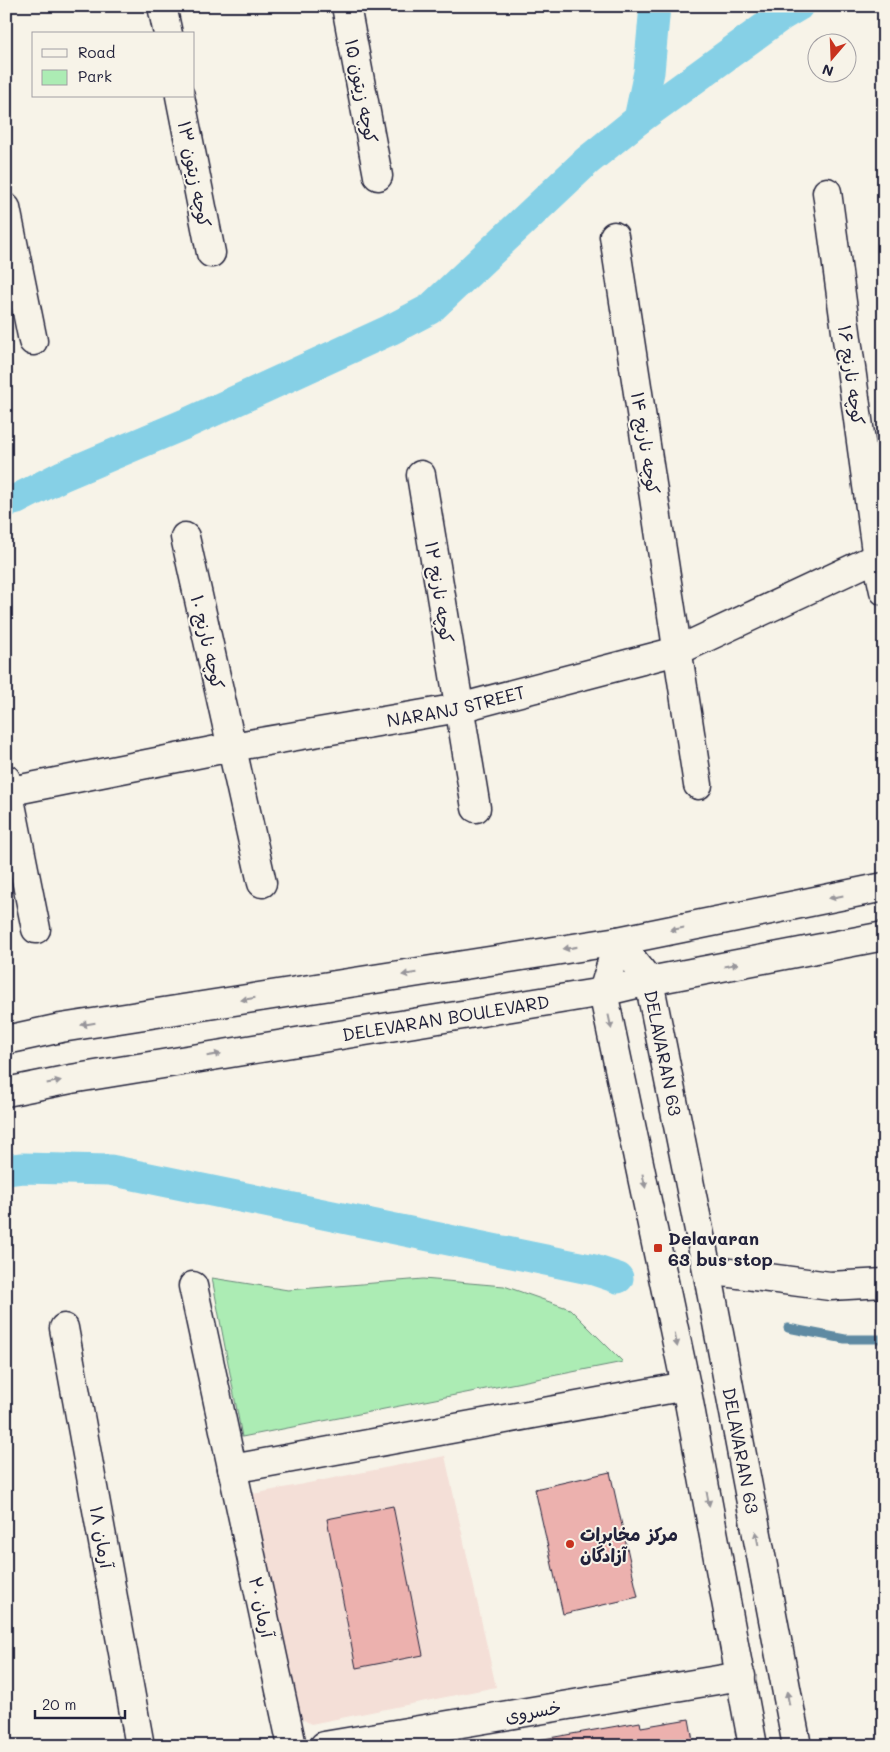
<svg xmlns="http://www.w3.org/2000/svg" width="890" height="1752" viewBox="0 0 890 1752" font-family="Mali,'Playpen Sans Arabic',sans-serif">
  <rect width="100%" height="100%" fill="#f7f3e8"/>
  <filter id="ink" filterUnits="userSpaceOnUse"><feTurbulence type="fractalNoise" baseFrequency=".02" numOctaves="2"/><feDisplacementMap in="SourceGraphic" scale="10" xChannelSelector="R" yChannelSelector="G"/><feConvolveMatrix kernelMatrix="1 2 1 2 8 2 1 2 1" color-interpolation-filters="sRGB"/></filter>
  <g filter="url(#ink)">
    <path fill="#f4dfd7" d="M445,1456L496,1687L311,1724L297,1716L253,1494Z"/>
    <path fill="#acecb4" stroke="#678778" d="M212,1278L288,1290L423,1279L504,1286L570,1309L623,1362L242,1437Z"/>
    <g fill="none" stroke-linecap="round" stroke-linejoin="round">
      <path stroke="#5e8aa2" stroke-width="9" d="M788,1328L845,1339H884"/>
      <g stroke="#86d0e6" stroke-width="31">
        <path d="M639,119L649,72L655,6"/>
        <path d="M6,502L17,499L62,476L185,424L390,330L430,309L587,161L639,119L781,16L798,6"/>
        <path d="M6,1170L22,1168L110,1170L594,1270L618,1278"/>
      </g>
    </g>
    <g fill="#ecb1ae" stroke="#22223b">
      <path d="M610,1472L638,1597L563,1614L535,1489Z"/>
      <path d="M393,1506L423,1655L356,1668L327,1519Z"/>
      <path d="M689,1719L694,1746H528L533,1745L532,1741L640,1722L641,1727Z"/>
    </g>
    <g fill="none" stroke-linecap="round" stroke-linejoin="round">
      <g stroke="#22223b" stroke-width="31">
        <g id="minor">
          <path d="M162,6L168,34"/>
          <path d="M346,6L378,176"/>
          <path d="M180,96L211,253"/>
          <path d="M827,192L877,559L884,591"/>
          <path d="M6,208L33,341"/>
          <path d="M614,236L698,785"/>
          <path d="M421,475L476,808"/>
          <path d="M185,537L262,883"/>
          <path d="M6,779L36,929"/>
          <path id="s1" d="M6,792L232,747L459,708L677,651L884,554"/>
          <path id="s2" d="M618,941L649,981L707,1270L797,1746"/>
          <path d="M618,941L603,992L686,1386L753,1746"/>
          <path d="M6,1040L61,1028L618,941L884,887"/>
          <path id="s3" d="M6,1092L71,1079L603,992L649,981L884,936"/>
          <path d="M707,1270L830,1286L884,1283"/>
          <path d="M193,1286L292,1746"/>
          <path d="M64,1328L140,1746"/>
          <path d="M232,1469L686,1386"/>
          <path d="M324,1746L741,1676"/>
        </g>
      </g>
      <use href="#minor" stroke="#f7f3e8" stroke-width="28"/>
    </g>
    <defs><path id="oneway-solid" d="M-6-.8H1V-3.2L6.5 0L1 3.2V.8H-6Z" transform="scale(1.25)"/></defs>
    <g fill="#97959a">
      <use href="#oneway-solid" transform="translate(836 897) rotate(169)"/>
      <use href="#oneway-solid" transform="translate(677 929) rotate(169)"/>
      <use href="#oneway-solid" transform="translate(570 948) rotate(171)"/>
      <use href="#oneway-solid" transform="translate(731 965) rotate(-11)"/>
      <use href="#oneway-solid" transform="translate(409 974) rotate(171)"/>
      <use href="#oneway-solid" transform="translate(248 999) rotate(171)"/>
      <use href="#oneway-solid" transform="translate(610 1022) rotate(78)"/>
      <use href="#oneway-solid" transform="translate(88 1024) rotate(171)"/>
      <use href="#oneway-solid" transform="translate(214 1055) rotate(-9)"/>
      <use href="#oneway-solid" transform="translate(54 1082) rotate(-12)"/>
      <use href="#oneway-solid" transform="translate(644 1181) rotate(78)"/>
      <use href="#oneway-solid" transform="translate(676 1340) rotate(79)"/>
      <use href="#oneway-solid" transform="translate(708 1499) rotate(79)"/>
      <use href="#oneway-solid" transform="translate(757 1538) rotate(-101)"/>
      <use href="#oneway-solid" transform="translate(788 1698) rotate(-101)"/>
    </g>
  </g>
  <g fill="#c8321e" stroke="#f7f3e8" stroke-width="2">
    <rect x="653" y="1243" width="10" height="10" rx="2.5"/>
    <circle cx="570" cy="1544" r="5"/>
  </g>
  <g text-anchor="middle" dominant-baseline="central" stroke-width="4" stroke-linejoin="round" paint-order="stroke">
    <g font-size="18" fill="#22223b" stroke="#f7f3e8">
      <text transform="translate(362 91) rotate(79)">کوچه زیتون ۱۵</text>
      <text transform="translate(195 174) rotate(79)">کوچه زیتون ۱۳</text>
      <text transform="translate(852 375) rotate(82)">کوچه نارنج ۱۶</text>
      <text transform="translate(646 443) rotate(81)">کوچه نارنج ۱۴</text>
      <text transform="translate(440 592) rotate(81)">کوچه نارنج ۱۲</text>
      <text transform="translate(208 642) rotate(77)">کوچه نارنج ۱۰</text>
      <text stroke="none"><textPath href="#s1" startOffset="458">NARANJ STREET</textPath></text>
      <text stroke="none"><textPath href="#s3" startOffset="446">DELEVARAN BOULEVARD</textPath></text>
      <text stroke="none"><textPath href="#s2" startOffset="124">DELAVARAN 63</textPath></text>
      <text stroke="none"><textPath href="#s2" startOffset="529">DELAVARAN 63</textPath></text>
      <text transform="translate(102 1537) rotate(80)">آرمان ۱۸</text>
      <text transform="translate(262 1607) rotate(78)">آرمان ۲۰</text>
      <text transform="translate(533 1711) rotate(-10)">خسروی</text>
    </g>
    <g font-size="18" font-weight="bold" fill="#22223b" stroke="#f7f3e8" text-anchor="start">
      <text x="668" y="1238">Delavaran<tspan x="668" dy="21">63 bus stop</tspan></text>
      <text x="580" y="1534">مرکز مخابرات<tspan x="580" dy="21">آزادگان</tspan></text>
    </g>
  </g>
  <rect width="890" height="1752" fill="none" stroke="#f7f3e8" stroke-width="25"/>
  <rect x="12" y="12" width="865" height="1727" fill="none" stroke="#22223b" stroke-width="2" filter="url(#ink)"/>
  <rect x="32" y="32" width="162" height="65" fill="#f7f3e8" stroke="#a29fa3"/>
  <rect x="42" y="49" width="25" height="8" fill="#f7f3e8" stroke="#a29fa3"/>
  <text x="78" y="58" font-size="15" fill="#22223b">Road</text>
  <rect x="42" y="70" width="25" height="15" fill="#acecb4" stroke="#a29fa3"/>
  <text x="78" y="82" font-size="15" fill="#22223b">Park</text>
  <g transform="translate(832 58) rotate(199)"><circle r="24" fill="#f7f3e8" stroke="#a29fa3"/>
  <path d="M0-4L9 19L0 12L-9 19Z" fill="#c8321e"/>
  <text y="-8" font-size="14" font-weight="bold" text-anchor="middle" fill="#22223b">N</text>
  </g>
  <path d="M35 1710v8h90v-8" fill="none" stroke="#22223b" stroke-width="2.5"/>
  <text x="42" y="1710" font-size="15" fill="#22223b" stroke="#f7f3e8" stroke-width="4" paint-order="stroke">20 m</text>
</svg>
